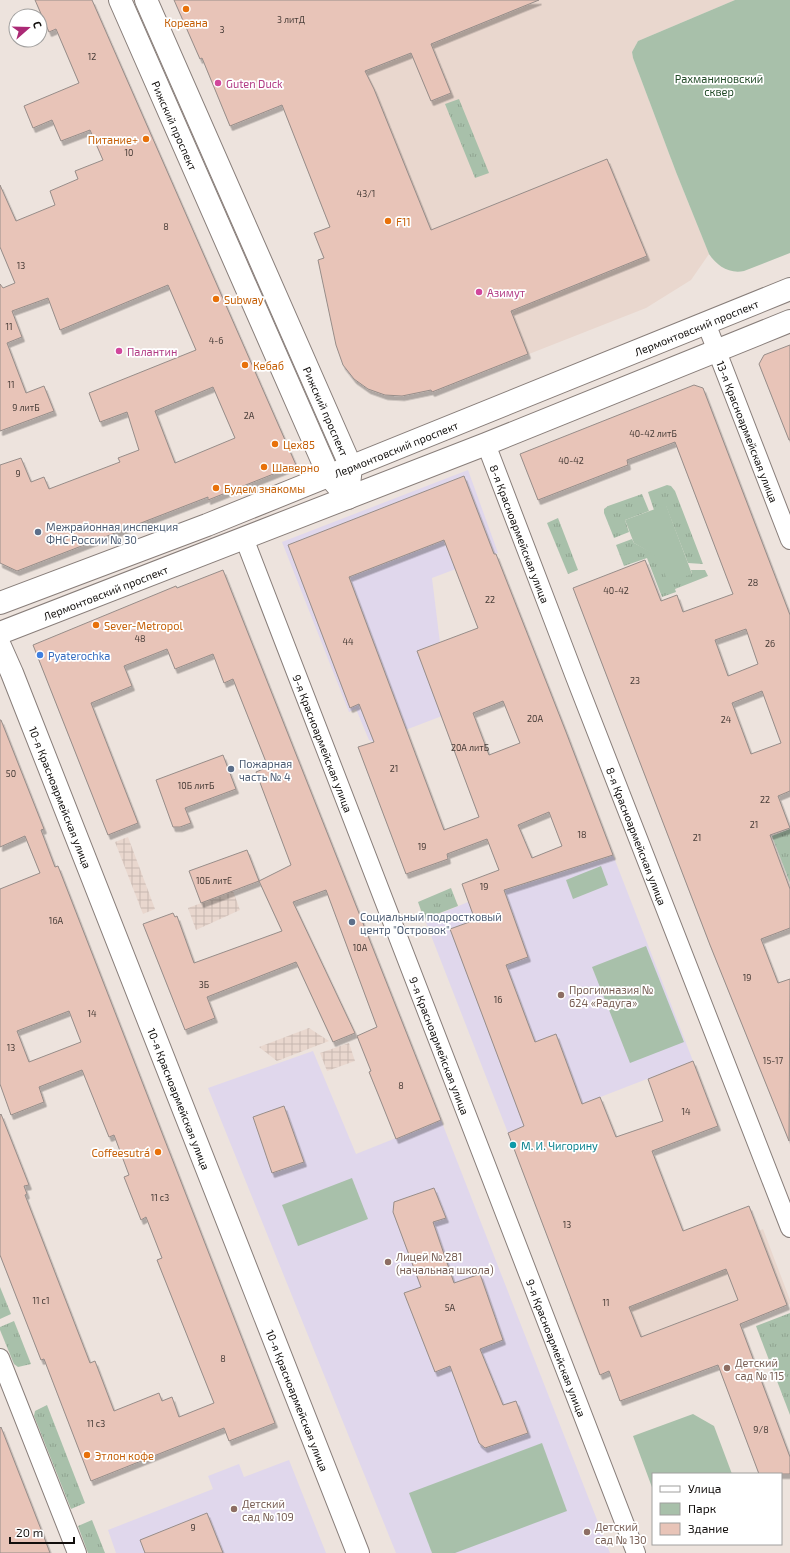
<svg xmlns="http://www.w3.org/2000/svg" width="790" height="1553" viewBox="0 0 790 1553" font-family="'Exo 2',sans-serif">
  <defs>
    <pattern id="industrial-grid" width="8" height="8" patternUnits="userSpaceOnUse"><rect width="8" height="8" fill="#e9d7ce"/><path d="M0 4h8M4 0v8" fill="none" stroke="#c7b7b0"/></pattern>
    <pattern id="grass-tufts" width="24" height="20" patternUnits="userSpaceOnUse"><rect width="24" height="20" fill="#a8c0aa"/><path d="M3 7l-1-3M5 7V3M7 7l1-3M15 17l-1-3M17 17v-4M19 17l1-3" fill="none" stroke="#90a491"/></pattern>
    <filter id="shadow"><feDropShadow dx="2.5" dy="4.5" stdDeviation="0" flood-color="#0004"/></filter>
  </defs>
  <rect width="100%" height="100%" fill="#ede3dd"/>
  <g fill="#e9d7ce">
    <path d="M404,0H735L638,41L632,52L633,58L676,172L709,254L691,280L646,308L432,392L431,388L336,345L318,260L323,258L314,233L330,227L282,105Z"/>
    <path d="M763,1229L790,1300V1304L740,1324L599,1375L569,1298L717,1247Z"/>
  </g>
  <g fill="url(#industrial-grid)">
    <path d="M128,837L155,909L143,914L115,842Z"/>
    <path d="M233,891L240,910L196,930L188,908Z"/>
    <path d="M309,1028L329,1041L277,1061L259,1047Z"/>
    <path d="M349,1043L355,1061L327,1071L320,1053Z"/>
  </g>
  <g fill="#e0d7ec">
    <path d="M468,470L498,553L432,578L440,643L442,716L374,742L369,740L356,709L349,712L282,542Z"/>
    <path d="M613,855L693,1061L508,1133L425,920L468,902L506,889Z"/>
    <path d="M313,1051L356,1154L441,1120L610,1553H396L208,1088Z"/>
    <path d="M289,1460L326,1553H116L108,1530L213,1489L208,1476L239,1464L244,1477Z"/>
  </g>
  <g fill="url(#grass-tufts)">
    <path d="M459,99L489,173L475,178L445,104Z"/>
    <path d="M667,485L671,486L675,491L703,564L688,563L666,506L654,510L648,492Z"/>
    <path d="M642,494L649,511L625,520L629,532L614,538L604,513V509L608,506Z"/>
    <path d="M558,518L578,570L568,574L547,523Z"/>
    <path d="M632,539L634,543L692,574L691,570H705L708,576L675,589L676,592L662,597L647,558L624,566L616,545Z"/>
    <path d="M790,829V883L772,836Z"/>
    <path d="M451,888L458,906L424,919L418,902Z"/>
    <path d="M0,1287L11,1314L0,1319Z"/>
    <path d="M790,1313V1415L756,1326Z"/>
    <path d="M14,1321L31,1364L18,1367L14,1364L0,1330V1327Z"/>
    <path d="M47,1405L85,1503L71,1509L34,1416L35,1411Z"/>
    <path d="M92,1520L105,1553H88L78,1526Z"/>
  </g>
  <g fill="#a8c0aa">
    <path d="M735,0H790V253L744,271C729,274 717,266 709,254L676,172L633,58L632,52L638,41Z"/>
    <path d="M666,505L692,574L668,582L658,557L634,543L625,520Z"/>
    <path d="M601,866L608,885L573,899L566,880Z"/>
    <path d="M646,946L684,1042L630,1063L592,967Z"/>
    <path d="M352,1178L368,1219L298,1246L282,1205Z"/>
    <path d="M693,1414L714,1426L732,1474H653V1490L633,1436Z"/>
    <path d="M542,1443L567,1511L455,1553H432L409,1493Z"/>
  </g>
  <g fill="#e8c4b8" stroke="#978d89" fill-rule="evenodd" filter="url(#shadow)">
    <path d="M35,0H92L296,465L208,500V497L17,571L0,563V465L21,458L31,482L44,477L49,489L120,462L118,458L139,450L127,412L100,422L89,393L196,350L168,285L60,330L48,298L12,311L22,337L7,343L26,393L44,386L54,411L0,431V284L3,288L15,283L0,247V185L16,221L55,205L50,191L78,179L75,171L103,160L90,130L61,141L52,120L33,128L24,106L79,83L56,29L49,32ZM213,387L235,438L175,463L155,411Z"/>
    <path d="M174,0H539L431,44L451,93L431,101L411,53L365,71L374,89L431,230L607,159L647,256L511,311L528,354L432,392L431,390L402,396L385,395L368,389L354,379L343,365L336,345L318,260L324,258L314,233L330,227L282,105L230,126L202,58L200,59Z"/>
    <path d="M790,345V440H789L759,364L764,355Z"/>
    <path d="M694,385L703,388L790,615V791L778,796L790,828L770,835L790,889V928L761,939L778,983L790,979L789,1141L710,945L573,588L645,560L661,601L677,595L683,612L733,594L675,442L627,460L628,465L538,500L520,454ZM746,629L758,664L728,676L715,640ZM762,691L781,743L751,754L732,703Z"/>
    <path d="M464,476L494,554H496L566,732L613,855L504,890L528,957L506,965L535,1042L556,1034L582,1104L600,1097L616,1137L663,1121L648,1079L693,1061L718,1126L652,1151L683,1231L749,1206L787,1305L740,1324L790,1457V1474H759L718,1365L620,1401L609,1371L600,1375L508,1133L524,1126L450,929L475,920L462,884L499,870L487,839L447,854L448,859L406,874L358,747L374,742L359,704L350,708L288,545ZM444,540L478,628L417,651L479,817L444,830L349,577ZM503,701L520,743L489,755L473,713ZM549,812L562,846L532,858L518,825ZM726,1269L738,1300L641,1337L629,1307Z"/>
    <path d="M223,570L441,1120L396,1139L378,1094L369,1072L371,1071L357,1036L377,1027L326,890L293,902L355,1033L333,1042L296,962L207,997L215,1018L185,1030L143,924L173,913L175,917L177,916L194,963L282,931L259,881L291,865L256,772L268,767L233,679L224,683L213,654L175,669L167,649L124,666L132,686L91,703L138,823L108,835L33,645L176,586L177,588Z"/>
    <path d="M0,720H1L44,829L41,830L55,867L58,866L275,1423L229,1441L224,1428L91,1481L44,1359L41,1360L0,1255V1115L1,1114L29,1185L24,1186L27,1194L25,1195L90,1363L95,1361L114,1411L159,1393L162,1401L172,1397L179,1417L214,1403L157,1260L162,1258L146,1217L141,1220L124,1177L129,1175L114,1135L109,1137L82,1070L39,1087L44,1102L11,1115L0,1084V889L40,873L25,836L0,847ZM69,1011L81,1042L29,1062L17,1031Z"/>
    <path d="M223,755L236,789L185,808L191,823L180,827H173L156,780Z"/>
    <path d="M247,850L259,881L201,903L189,871Z"/>
    <path d="M284,1106L304,1162L272,1173L253,1117Z"/>
    <path d="M434,1188L446,1218L433,1222L454,1283L480,1274L503,1340L480,1349L503,1405L516,1401L528,1433L485,1448L479,1443L450,1366L435,1372L404,1293L421,1287L393,1212L394,1202Z"/>
    <path d="M1,1427L44,1537L50,1553H0V1428Z"/>
    <path d="M207,1513L223,1553H145L140,1540Z"/>
  </g>
  <g fill="none" stroke-linecap="round" stroke-linejoin="round">
    <g stroke="#887e7a" stroke-width="20">
      <g id="minor">
        <path id="s1" d="M706,323L790,540"/>
        <path id="s2" d="M486,444L575,677L790,1228"/>
        <path id="s3" d="M244,538L636,1553"/>
        <path d="M0,1358L77,1553"/>
      </g>
    </g>
    <g stroke="#887e7a" stroke-width="24">
      <g id="tertiary">
        <path id="s4" d="M0,646L12,673L358,1553"/>
      </g>
    </g>
    <g stroke="#887e7a" stroke-width="24">
      <g id="secondary">
        <path id="s5" d="M120,0L329,476L348,498"/>
        <path id="s6" d="M146,0L351,467L349,485"/>
      </g>
    </g>
    <g stroke="#887e7a" stroke-width="24">
      <g id="primary">
        <path id="s7" d="M0,603L207,525L790,289"/>
        <path id="s8" d="M0,633L486,444L790,321"/>
      </g>
    </g>
    <use href="#minor" stroke="#fff" stroke-width="18"/>
    <use href="#tertiary" stroke="#fff" stroke-width="22"/>
    <use href="#secondary" stroke="#fff" stroke-width="22"/>
    <use href="#primary" stroke="#fff" stroke-width="22"/>
  </g>
  <g fill="#e8710a" stroke="#fff" stroke-width="1.5">
    <circle cx="186" cy="9" r="4"/>
    <circle cx="146" cy="139" r="4"/>
    <circle cx="388" cy="221" r="4"/>
    <circle cx="216" cy="299" r="4"/>
    <circle cx="245" cy="365" r="4"/>
    <circle cx="275" cy="444" r="4"/>
    <circle cx="264" cy="467" r="4"/>
    <circle cx="216" cy="488" r="4"/>
    <circle cx="96" cy="625" r="4"/>
    <circle cx="158" cy="1152" r="4"/>
    <circle cx="87" cy="1455" r="4"/>
  </g>
  <g fill="#d1479c" stroke="#fff" stroke-width="1.5">
    <circle cx="218" cy="83" r="4"/>
    <circle cx="479" cy="292" r="4"/>
    <circle cx="119" cy="351" r="4"/>
  </g>
  <g fill="#5c6f8a" stroke="#fff" stroke-width="1.5">
    <circle cx="38" cy="532" r="4"/>
    <circle cx="231" cy="769" r="4"/>
    <circle cx="352" cy="922" r="4"/>
  </g>
  <circle fill="#3f7fe0" stroke="#fff" stroke-width="1.5" cx="40" cy="655" r="4"/>
  <g fill="#8d6e63" stroke="#fff" stroke-width="1.5">
    <circle cx="561" cy="995" r="4"/>
    <circle cx="388" cy="1262" r="4"/>
    <circle cx="727" cy="1368" r="4"/>
    <circle cx="234" cy="1509" r="4"/>
    <circle cx="587" cy="1532" r="4"/>
  </g>
  <circle fill="#0f9aa8" stroke="#fff" stroke-width="1.5" cx="513" cy="1145" r="4"/>
  <g text-anchor="middle" dominant-baseline="central" stroke-width="3.5" stroke-linejoin="round" paint-order="stroke">
    <g font-size="9" fill="#473c37">
      <text x="291" y="19">3 литД</text>
      <text x="222" y="29">3</text>
      <text x="92" y="56">12</text>
      <text x="129" y="152">10</text>
      <text x="366" y="193">43/1</text>
      <text x="166" y="226">8</text>
      <text x="21" y="265">13</text>
      <text x="9" y="326">11</text>
      <text x="216" y="340">4-6</text>
      <text x="11" y="384">11</text>
      <text x="26" y="407">9 литБ</text>
      <text x="249" y="415">2А</text>
      <text x="653" y="433">40-42 литБ</text>
      <text x="571" y="460">40-42</text>
      <text x="18" y="473">9</text>
      <text x="753" y="582">28</text>
      <text x="616" y="590">40-42</text>
      <text x="490" y="599">22</text>
      <text x="140" y="638">48</text>
      <text x="348" y="641">44</text>
      <text x="770" y="643">26</text>
      <text x="635" y="680">23</text>
      <text x="535" y="718">20А</text>
      <text x="726" y="719">24</text>
      <text x="470" y="747">20А литБ</text>
      <text x="394" y="768">21</text>
      <text x="11" y="773">50</text>
      <text x="196" y="785">10Б литБ</text>
      <text x="765" y="799">22</text>
      <text x="754" y="824">21</text>
      <text x="582" y="834">18</text>
      <text x="697" y="837">21</text>
      <text x="422" y="846">19</text>
      <text x="214" y="880">10Б литЕ</text>
      <text x="484" y="886">19</text>
      <text x="56" y="920">16А</text>
      <text x="360" y="947">10А</text>
      <text x="747" y="977">19</text>
      <text x="204" y="984">3Б</text>
      <text x="498" y="999">16</text>
      <text x="92" y="1013">14</text>
      <text x="11" y="1047">13</text>
      <text x="773" y="1060">15-17</text>
      <text x="401" y="1085">8</text>
      <text x="686" y="1111">14</text>
      <text x="160" y="1197">11 с3</text>
      <text x="567" y="1224">13</text>
      <text x="41" y="1300">11 с1</text>
      <text x="606" y="1302">11</text>
      <text x="450" y="1307">5А</text>
      <text x="223" y="1358">8</text>
      <text x="96" y="1423">11 с3</text>
      <text x="761" y="1429">9/8</text>
      <text x="193" y="1527">9</text>
    </g>
    <g font-size="11" fill="#c56008" stroke="#fff" text-anchor="start">
      <text x="186" y="22" text-anchor="middle">Кореана</text>
      <text x="138" y="139" text-anchor="end">Питание+</text>
      <text x="396" y="221">F11</text>
      <text x="224" y="299">Subway</text>
      <text x="253" y="365">Кебаб</text>
      <text x="283" y="444">Цех85</text>
      <text x="272" y="467">Шаверно</text>
      <text x="224" y="488">Будем знакомы</text>
      <text x="104" y="625">Sever-Metropol</text>
      <text x="150" y="1152" text-anchor="end">Coffeesutrá</text>
      <text x="95" y="1455">Этлон кофе</text>
    </g>
    <g font-size="11" fill="#214a27" stroke="#fff">
      <text x="719" y="78">Рахманиновский<tspan x="719" dy="13">сквер</tspan></text>
    </g>
    <g font-size="11" fill="#b23c85" stroke="#fff" text-anchor="start">
      <text x="226" y="83">Guten Duck</text>
      <text x="487" y="292">Азимут</text>
      <text x="127" y="351">Палантин</text>
    </g>
    <g font-size="11" fill="#110e0c" stroke="#fff">
      <text stroke="none"><textPath href="#s5" startOffset="137">Рижский проспект</textPath></text>
      <text stroke="none"><textPath href="#s7" startOffset="749">Лермонтовский проспект</textPath></text>
      <text stroke="none"><textPath href="#s6" startOffset="449">Рижский проспект</textPath></text>
      <text stroke="none"><textPath href="#s1" startOffset="116">13-я Красноармейская улица</textPath></text>
      <text stroke="none"><textPath href="#s7" startOffset="425">Лермонтовский проспект</textPath></text>
      <text stroke="none"><textPath href="#s2" startOffset="96">8-я Красноармейская улица</textPath></text>
      <text stroke="none"><textPath href="#s8" startOffset="113">Лермонтовский проспект</textPath></text>
      <text stroke="none"><textPath href="#s3" startOffset="220">9-я Красноармейская улица</textPath></text>
      <text stroke="none"><textPath href="#s4" startOffset="163">10-я Красноармейская улица</textPath></text>
      <text stroke="none"><textPath href="#s2" startOffset="420">8-я Красноармейская улица</textPath></text>
      <text stroke="none"><textPath href="#s3" startOffset="544">9-я Красноармейская улица</textPath></text>
      <text stroke="none"><textPath href="#s4" startOffset="487">10-я Красноармейская улица</textPath></text>
      <text stroke="none"><textPath href="#s3" startOffset="868">9-я Красноармейская улица</textPath></text>
      <text stroke="none"><textPath href="#s4" startOffset="811">10-я Красноармейская улица</textPath></text>
    </g>
    <g font-size="11" fill="#4e5e75" stroke="#fff" text-anchor="start">
      <text x="46" y="526">Межрайонная инспекция<tspan x="46" dy="13">ФНС России № 30</tspan></text>
      <text x="239" y="763">Пожарная<tspan x="239" dy="13">часть № 4</tspan></text>
      <text x="360" y="916">Социальный подростковый<tspan x="360" dy="13">центр "Островок"</tspan></text>
    </g>
    <g font-size="11" fill="#366cbe" stroke="#fff" text-anchor="start">
      <text x="48" y="655">Pyaterochka</text>
    </g>
    <g font-size="11" fill="#785e54" stroke="#fff" text-anchor="start">
      <text x="569" y="989">Прогимназия №<tspan x="569" dy="13">624 «Радуга»</tspan></text>
      <text x="396" y="1256">Лицей № 281<tspan x="396" dy="13">(начальная школа)</tspan></text>
      <text x="735" y="1362">Детский<tspan x="735" dy="13">сад № 115</tspan></text>
      <text x="242" y="1503">Детский<tspan x="242" dy="13">сад № 109</tspan></text>
      <text x="595" y="1526">Детский<tspan x="595" dy="13">сад № 130</tspan></text>
    </g>
    <g font-size="11" fill="#0d838f" stroke="#fff" text-anchor="start">
      <text x="521" y="1145">М. И. Чигорину</text>
    </g>
  </g>
  <rect x="652" y="1473" width="130" height="72" fill="#ffffff" stroke="#a09f9e"/>
  <rect x="660" y="1486" width="20" height="6" fill="#ffffff" stroke="#a09f9e"/>
  <text x="688" y="1493" font-size="12" fill="#110e0c">Улица</text>
  <rect x="660" y="1503" width="20" height="12" fill="#a8c0aa" stroke="#a09f9e"/>
  <text x="688" y="1513" font-size="12" fill="#110e0c">Парк</text>
  <rect x="660" y="1523" width="20" height="12" fill="#e8c4b8" stroke="#a09f9e"/>
  <text x="688" y="1533" font-size="12" fill="#110e0c">Здание</text>
  <g transform="translate(28 28) rotate(70)"><circle r="19" fill="#ffffff" stroke="#a09f9e"/>
  <path d="M0-3L7 15L0 10L-7 15Z" fill="#ab2975"/>
  <text y="-6" font-size="11" font-weight="bold" text-anchor="middle" fill="#110e0c">С</text>
  </g>
  <path d="M10 1537v6h64v-6" fill="none" stroke="#110e0c" stroke-width="2"/>
  <text x="16" y="1537" font-size="12" fill="#110e0c" stroke="#ffffff" stroke-width="3" paint-order="stroke">20 m</text>
</svg>
